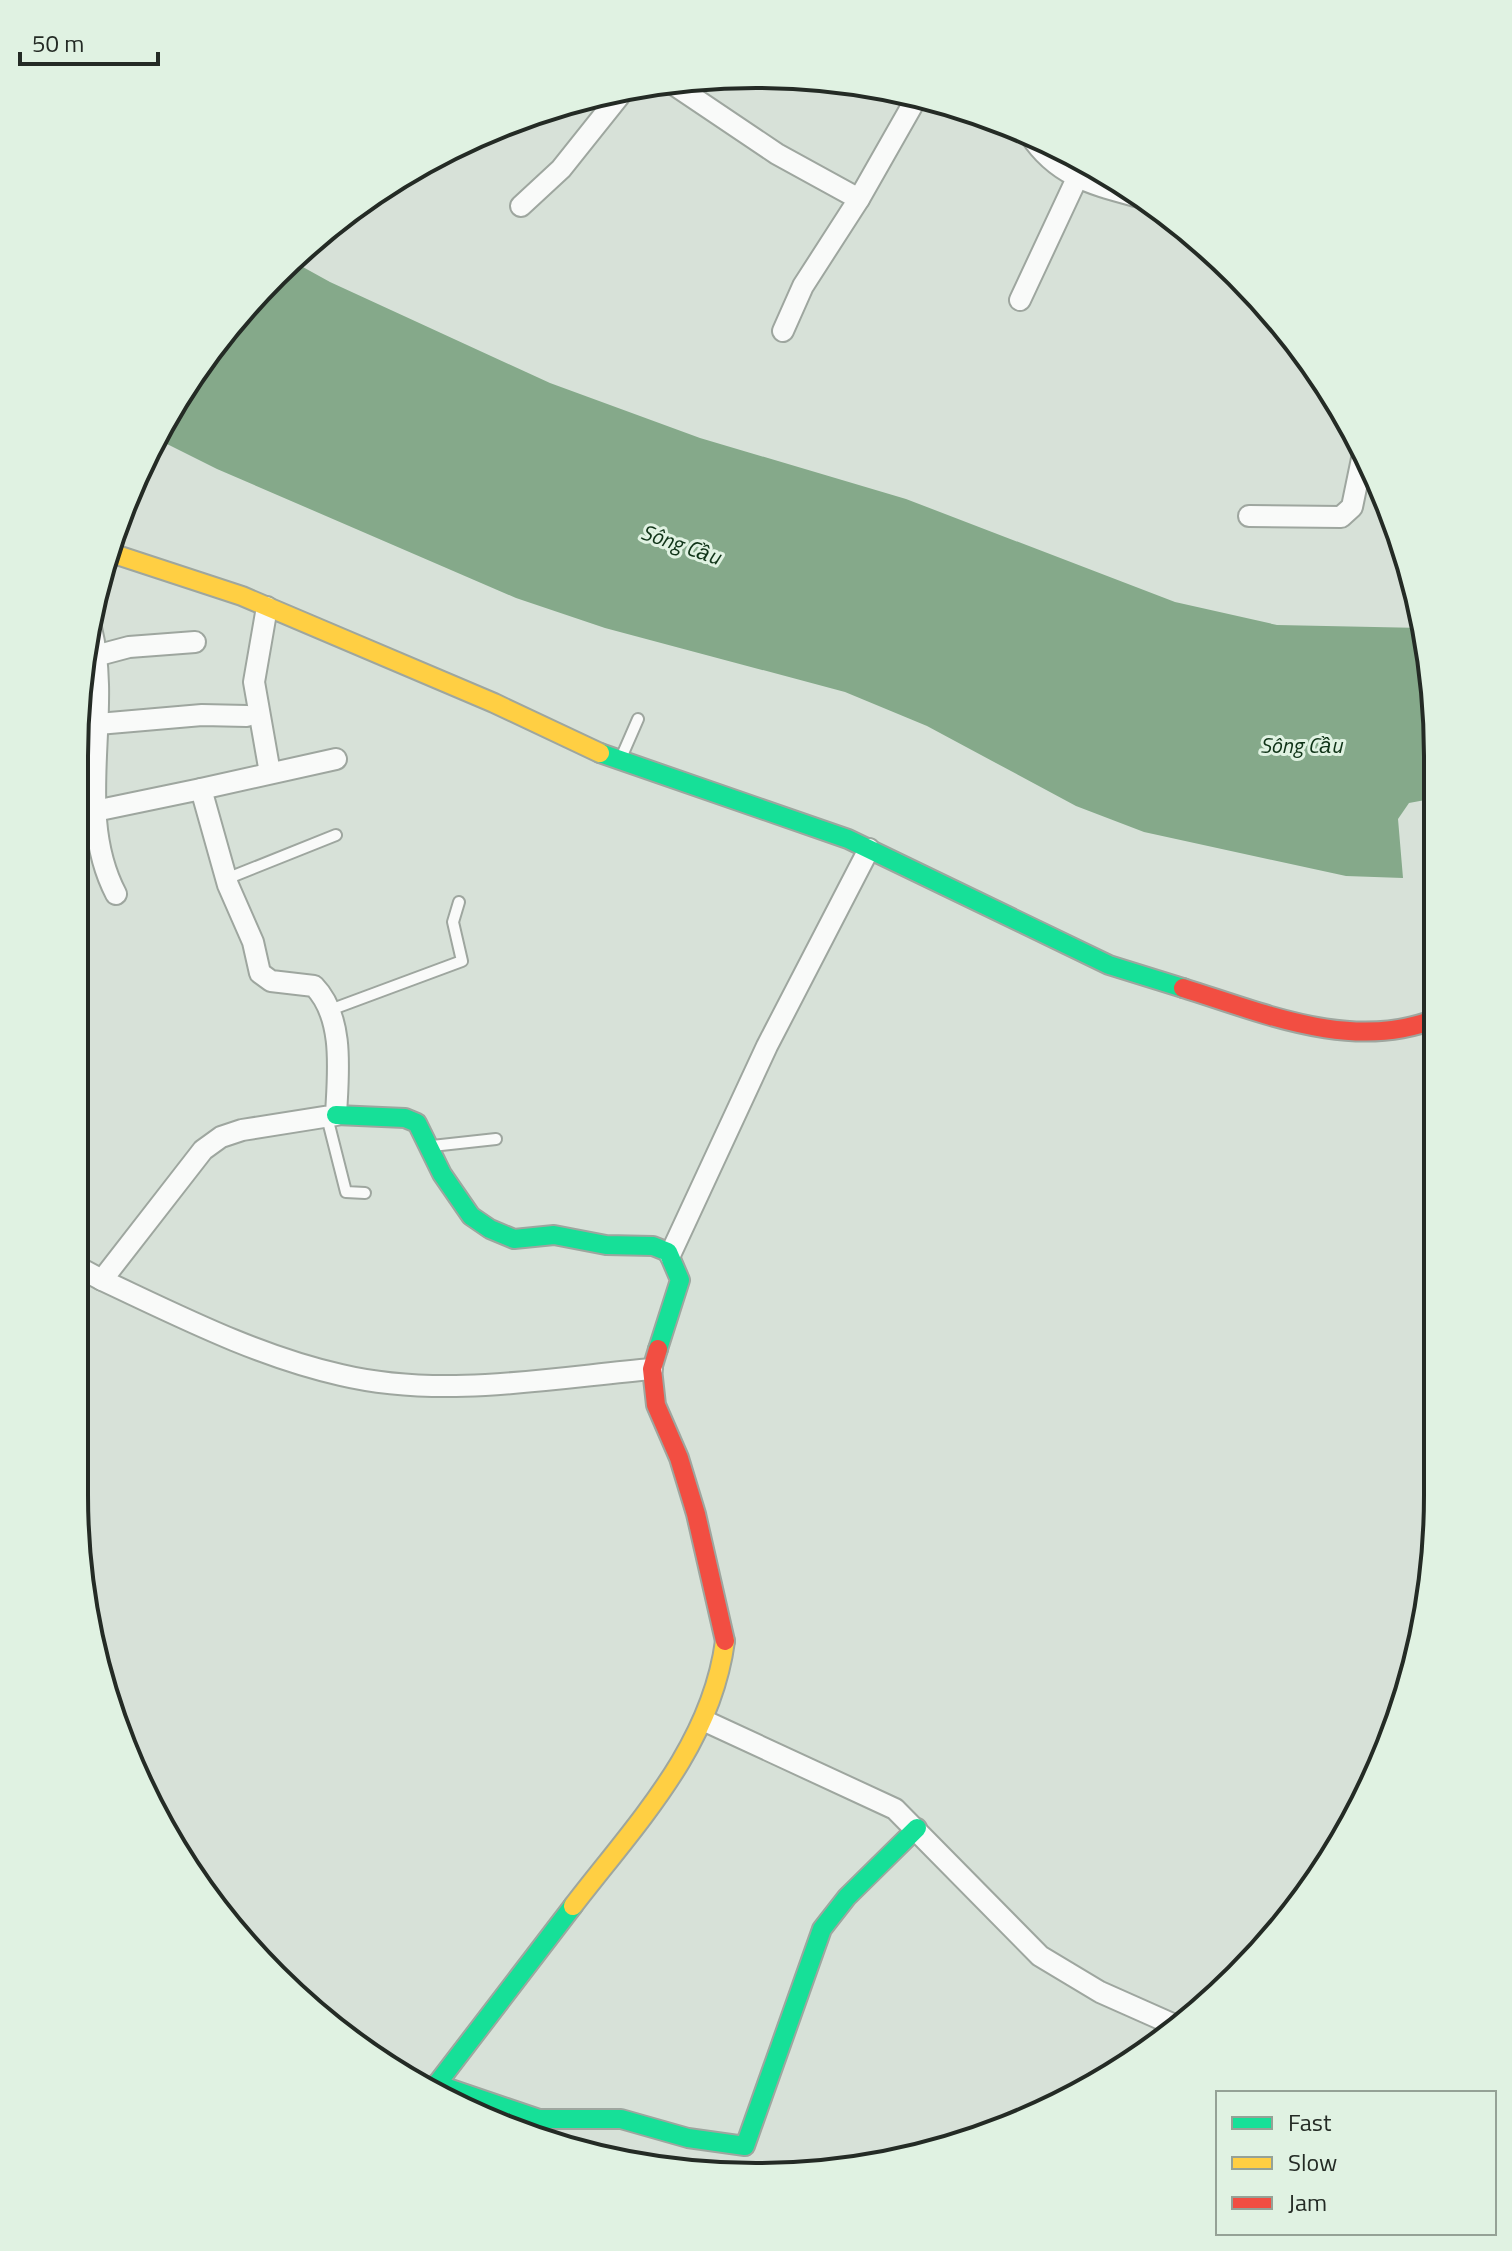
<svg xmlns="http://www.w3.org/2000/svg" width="1512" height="2251" viewBox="0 0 1512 2251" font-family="'Titillium Web',sans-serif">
  <rect width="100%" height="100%" fill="#d7e1d8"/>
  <path fill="#85a98a" d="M292,261L330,282L550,383L700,438L906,499L1175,602L1277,625L1423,628L1437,712L1436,798L1409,803L1398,819L1403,878L1346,876L1144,832L1076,806L927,726L845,692L605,628L516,598L217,469L155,438L244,306Z"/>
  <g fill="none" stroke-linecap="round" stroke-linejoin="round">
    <g stroke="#9ea69f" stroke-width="14">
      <g id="lane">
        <path d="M621,758L638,719"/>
        <path d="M226,879L336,835"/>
        <path d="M330,1010L462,961L453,922L459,902"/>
        <path d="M327,1117L346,1192L365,1193"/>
        <path d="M432,1146L496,1139"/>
      </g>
    </g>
    <g stroke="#9ea69f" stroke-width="24">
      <g id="street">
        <path d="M670,82L777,154L859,199"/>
        <path d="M1030,135C1058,178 1096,185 1143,198"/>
        <path d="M521,206L561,169L624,90"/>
        <path d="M1020,300L1078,176"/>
        <path d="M783,331L803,286L859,199L917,97"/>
        <path d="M1249,516L1341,517L1352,507L1364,449"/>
        <path d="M267,607L254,682L270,773"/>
        <path d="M91,628C113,715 73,812 116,894"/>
        <path d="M99,655L129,647L195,642"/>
        <path d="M98,724L202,715L247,716"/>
        <path d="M201,789L336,759"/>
        <path d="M670,1255L767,1046L869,849"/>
        <path d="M76,1266L102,1280L203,1150L221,1137L242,1130L336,1115C338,1074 345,1018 314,986L271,981L260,973L253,942L228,885L201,789L95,811"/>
        <path d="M102,1280C181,1317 257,1356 341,1375C442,1399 551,1378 652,1369"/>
        <path d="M705,1721L895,1809L1040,1956L1100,1992L1172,2024"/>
      </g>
    </g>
    <g stroke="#9ea69f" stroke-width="22">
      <g id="fast">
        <path d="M600,753L848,839L1109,965L1183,988"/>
        <path d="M336,1115L405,1118L417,1123L442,1174L471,1216L490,1229L514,1239L554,1235L606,1245L653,1246L668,1252L680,1280L658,1349"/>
        <path d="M436,2084L539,2119H621L688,2138L745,2146L822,1929L847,1897L917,1828"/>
        <path d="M433,2089L573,1906"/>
      </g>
    </g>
    <g stroke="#9ea69f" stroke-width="22">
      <g id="slow">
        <path d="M114,554L242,596L494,703L600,753"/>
        <path d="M573,1906C636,1824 711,1747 725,1641"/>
      </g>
    </g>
    <g stroke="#9ea69f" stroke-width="22">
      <g id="jam">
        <path d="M1183,988C1263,1013 1353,1052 1435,1019"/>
        <path d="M658,1349L652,1369L656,1405L679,1458L696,1514L725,1641"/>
      </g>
    </g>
    <use href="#lane" stroke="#f9faf9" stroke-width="10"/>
    <use href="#street" stroke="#f9faf9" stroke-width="20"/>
    <use href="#fast" stroke="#16e098" stroke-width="18"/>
    <use href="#slow" stroke="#ffcf43" stroke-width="18"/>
    <use href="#jam" stroke="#f24e42" stroke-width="18"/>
  </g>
  <g text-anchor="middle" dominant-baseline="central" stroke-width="6" stroke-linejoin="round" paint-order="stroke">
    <g font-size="22" font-style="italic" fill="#0f3317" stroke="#e0f2e2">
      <text transform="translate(681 544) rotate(19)">Sông Cầu</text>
      <text x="1301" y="745">Sông Cầu</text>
    </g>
  </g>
  <path d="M0 0H1512V2251H0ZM756 88H756A668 668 0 0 1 1424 756V1495A668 668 0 0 1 756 2163H756A668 668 0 0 1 88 1495V756A668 668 0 0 1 756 88Z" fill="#e0f2e2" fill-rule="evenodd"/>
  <path fill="none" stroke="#242b25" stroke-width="4" d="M756 88H756A668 668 0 0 1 1424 756V1495A668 668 0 0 1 756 2163H756A668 668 0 0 1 88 1495V756A668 668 0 0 1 756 88Z"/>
  <rect x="1216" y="2091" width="280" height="144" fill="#e0f2e2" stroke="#95a296" stroke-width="2"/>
  <rect x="1232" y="2117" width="40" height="12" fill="#16e098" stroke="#95a296" stroke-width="2"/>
  <text x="1288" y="2131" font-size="24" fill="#242b25">Fast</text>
  <rect x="1232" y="2157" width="40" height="12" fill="#ffcf43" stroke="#95a296" stroke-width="2"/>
  <text x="1288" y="2171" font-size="24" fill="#242b25">Slow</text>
  <rect x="1232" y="2197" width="40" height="12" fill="#f24e42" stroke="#95a296" stroke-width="2"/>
  <text x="1288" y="2211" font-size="24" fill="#242b25">Jam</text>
  <path d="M20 52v12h138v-12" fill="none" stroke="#242b25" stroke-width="4"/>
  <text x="32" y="52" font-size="24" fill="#242b25" stroke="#e0f2e2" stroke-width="6" paint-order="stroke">50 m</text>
</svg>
